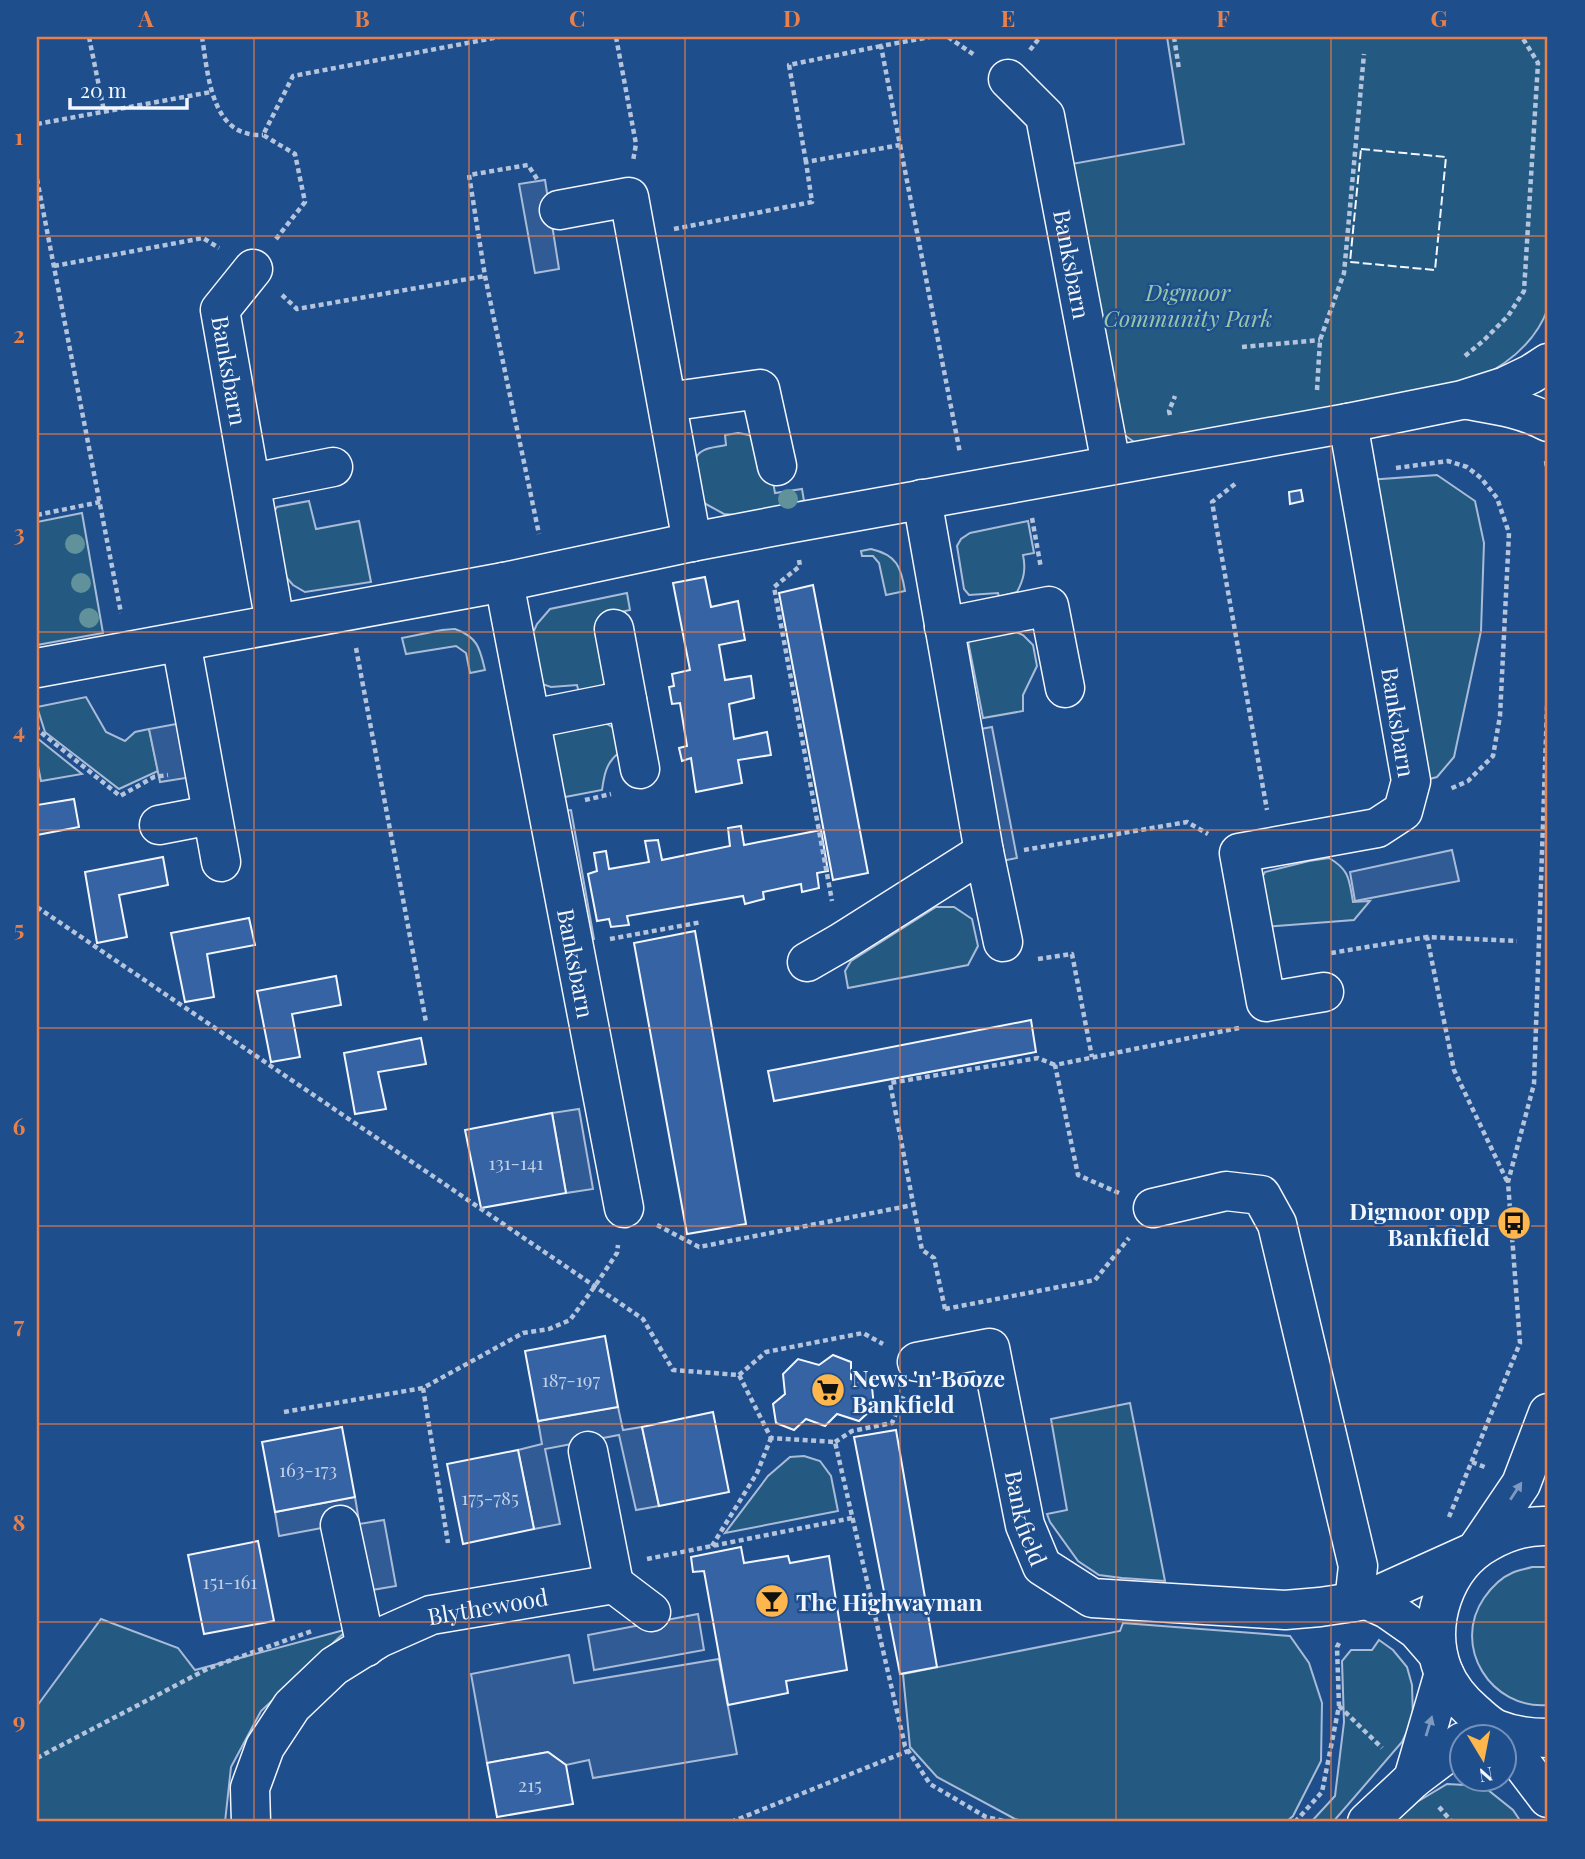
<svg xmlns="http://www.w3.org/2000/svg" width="1585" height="1859" viewBox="0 0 1585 1859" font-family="'Playfair Display',serif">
  <rect width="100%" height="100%" fill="#1f4e8c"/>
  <g fill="#245a82" stroke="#a8bbd7" stroke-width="2">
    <path d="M1167,37H1548V308C1536,342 1508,364 1477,379L1137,444L1123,434L1066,165L1184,144Z"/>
    <path d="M738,433L755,436L767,448L775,493L802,489L804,501L735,515L724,514L704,503L695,461C698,447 714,448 726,445L725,435Z"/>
    <path d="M1437,475L1475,501L1484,543L1481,631L1454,757L1437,777L1418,782L1368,480Z"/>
    <path d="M309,501L316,529L359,521L371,582L305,592L293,585L286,577L273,513L277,507Z"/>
    <path d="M82,513L103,633L37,645V522Z"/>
    <path d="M1028,521L1034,553L1023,555C1026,569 1024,579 1017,592L999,597L998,593L969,595L964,589L957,546L961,539L970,533Z"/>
    <path d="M871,549C897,555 901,567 905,591L886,595L879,563L873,556H862L861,551Z"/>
    <path d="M627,593L630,610L602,616L606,682L601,687L579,693L577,685L551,687L542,684L532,635L537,624L550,609Z"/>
    <path d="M455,629C478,637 480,649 485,670L470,673L466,653L456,646L406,654L402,638L442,630Z"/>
    <path d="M1009,629L1023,635L1033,645L1037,666L1023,695V711L983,718L968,641Z"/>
    <path d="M86,697L106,732L125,741L135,732L149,729L158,771L119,789L45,732L37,707Z"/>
    <path d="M605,723L614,728L619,753C606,762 604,776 602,790L565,797L555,765L551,736L553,733Z"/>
    <path d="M37,738L82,774L41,781L37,761Z"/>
    <path d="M1329,858C1350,870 1349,880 1353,902L1370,901L1354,920L1264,927L1261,879L1265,872L1309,861Z"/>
    <path d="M936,907H954L972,919L978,946L968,965L848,988L845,971L851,961Z"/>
    <path d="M1130,1403L1165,1581L1122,1578L1099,1575L1078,1561L1050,1522L1047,1514L1067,1510L1051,1419Z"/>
    <path d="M804,1456L820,1461L831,1476L838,1511L725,1533L768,1476L790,1457Z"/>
    <path d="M1532,1567H1548V1705C1491,1710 1451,1646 1484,1598C1491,1588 1500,1578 1512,1573C1518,1570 1526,1569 1532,1567Z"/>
    <path d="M101,1619L178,1648L195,1670L348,1629L261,1711L231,1767L225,1822H37V1706Z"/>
    <path d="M1123,1623L1290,1636L1309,1663L1322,1703L1321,1761L1293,1816L1286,1822H1028L1015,1819L937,1777L910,1747L903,1674L1120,1631Z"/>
    <path d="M1379,1640L1393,1650L1407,1667L1412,1685L1413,1719L1402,1742L1333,1822H1311L1335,1796L1344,1722L1342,1661L1351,1650H1372Z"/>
    <path d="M1447,1784L1483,1786L1513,1810L1521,1822H1395L1417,1802Z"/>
  </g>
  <g fill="#305b95" stroke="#a8bbd7" stroke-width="2">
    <path d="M545,180L559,269L535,273L519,184Z"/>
    <path d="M182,723L192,777L160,782L149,729Z"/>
    <path d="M992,727L1017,858L992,863L969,731Z"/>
    <path d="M571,810L594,939L578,941L555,812Z"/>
    <path d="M1452,850L1459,881L1355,901L1350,872Z"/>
    <path d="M579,1109L593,1189L566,1193L552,1113Z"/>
    <path d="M618,1407L623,1430L642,1427L659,1506L636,1510L619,1435L545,1449L560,1524L534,1529L518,1450L542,1444L538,1421Z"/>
    <path d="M355,1497L359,1521L279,1536L275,1512Z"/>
    <path d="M384,1520L396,1586L372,1590L359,1524Z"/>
    <path d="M698,1614L704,1650L594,1670L588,1635Z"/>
    <path d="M569,1655L574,1683L719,1659L737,1754L593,1778L589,1760L566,1765L548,1752L487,1763L471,1674Z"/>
  </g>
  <g fill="#3563a3" stroke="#f2f6ff" stroke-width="2">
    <path d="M1301,490L1303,501L1290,504L1289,492Z"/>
    <path d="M705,577L711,607L738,601L745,640L719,645L725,680L751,676L754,698L729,704L734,739L767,732L771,755L738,760L742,783L696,792L691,758L682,761L679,748L687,746L680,703L672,704L669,687L674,686L672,674L690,670L673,583Z"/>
    <path d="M813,585L868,873L833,880L779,593Z"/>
    <path d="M74,799L79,827L37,835V805Z"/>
    <path d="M741,826L744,845L821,830L828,871L817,873L819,888L802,892L801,884L763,892L764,899L745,904L743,896L627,916L629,925L611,927L609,919L597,921L588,874L597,871L594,853L606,851L609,869L649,862L645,841L658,840L662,860L730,846L728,828Z"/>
    <path d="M163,857L168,885L119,895L127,937L97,943L85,872Z"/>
    <path d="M249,918L255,945L207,954L214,997L185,1002L171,933Z"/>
    <path d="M695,931L746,1224L687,1234L634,943Z"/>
    <path d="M336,976L341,1005L292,1014L300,1057L271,1062L257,991Z"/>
    <path d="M1031,1020L1036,1052L774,1101L768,1071Z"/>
    <path d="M421,1038L426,1064L378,1072L386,1109L355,1114L344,1053Z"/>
    <path d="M552,1113L566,1193L481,1208L465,1130Z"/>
    <path d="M605,1336L618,1407L538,1421L525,1351Z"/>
    <path d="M833,1355L851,1362V1379L872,1387L874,1407L859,1421L837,1414L825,1426L806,1419L794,1430L776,1423L773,1404L785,1394L783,1374L798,1359L819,1365Z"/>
    <path d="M713,1412L729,1492L659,1506L642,1427Z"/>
    <path d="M342,1427L355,1497L275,1512L262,1442Z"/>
    <path d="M896,1430L937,1667L900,1674L854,1437Z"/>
    <path d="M518,1450L534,1529L463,1544L447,1464Z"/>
    <path d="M258,1541L274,1621L204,1634L188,1555Z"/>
    <path d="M741,1547L744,1563L788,1556L790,1563L829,1556L847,1670L786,1681L788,1693L728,1705L704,1571L693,1572L691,1557Z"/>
    <path d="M548,1752L566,1765L573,1804L497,1817L487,1763Z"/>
  </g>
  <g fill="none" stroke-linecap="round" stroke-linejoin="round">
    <g stroke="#f2f6ff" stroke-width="41">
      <g id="minor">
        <path id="s1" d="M1008,79L1045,116L1111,464"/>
        <path d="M559,210L629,197L692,542"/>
        <path id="s2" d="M253,269L220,310L275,623"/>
        <path d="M1468,400C1497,405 1521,408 1548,422"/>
        <path d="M667,402L760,389L777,466"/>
        <path d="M252,483L333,467"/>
        <path d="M922,499L984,852L1003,942"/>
        <path id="s3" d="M504,582L624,1208"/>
        <path d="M944,627L1049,606L1065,688"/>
        <path d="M614,629L640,769"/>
        <path d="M181,642L221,862"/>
        <path d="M37,668L504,582L692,542L792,523L1348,423L1462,400L1506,386L1531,374L1548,363"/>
        <path d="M532,719L627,700"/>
        <path d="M159,825L211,815"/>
        <path d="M807,962L840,943L984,852"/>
        <path d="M1324,992L1266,1002L1239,853L1377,828L1403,811L1411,781L1348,423"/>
        <path d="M1153,1208L1226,1191L1261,1195L1277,1224L1358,1566L1354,1602"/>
        <path id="s4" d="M917,1362L990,1348L1025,1525L1042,1566L1092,1598L1285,1610L1320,1607L1367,1600L1469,1554"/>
        <path d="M588,1451L614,1584"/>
        <path d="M340,1525L366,1647"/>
        <path d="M1548,1526C1526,1525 1507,1531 1488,1542C1444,1566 1425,1625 1443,1671C1450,1688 1462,1702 1475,1713C1482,1719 1488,1725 1496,1729C1513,1736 1530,1738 1548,1738"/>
        <path d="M1479,1546L1521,1484L1548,1413"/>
        <path d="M1367,1600L1387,1609L1417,1630L1437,1653"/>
        <path d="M1504,1740L1548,1798"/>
        <path d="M1413,1779L1444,1673"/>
        <path id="s5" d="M251,1822L250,1788L265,1747L292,1706L334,1666L379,1638L431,1615L614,1584L651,1612"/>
        <path d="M1367,1822L1413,1779L1462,1742"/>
      </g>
    </g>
    <g stroke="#b3c4dc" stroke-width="4.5" stroke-dasharray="5 3.5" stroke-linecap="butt">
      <path d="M89,37L104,111"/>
      <path d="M202,37C207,67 210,124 246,133C251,135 258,135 263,135"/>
      <path d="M616,37L636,144L633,161"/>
      <path d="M948,37L976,56"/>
      <path d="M1174,37L1179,69"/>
      <path d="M1030,50L1040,37"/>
      <path d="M37,124L211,92"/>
      <path d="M900,145L960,453"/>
      <path d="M806,162L789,65L881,46"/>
      <path d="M37,179L121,613"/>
      <path d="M537,179L528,165L469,175L485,276L539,534"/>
      <path d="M674,229L812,202L806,162L900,145L881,46L930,37"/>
      <path d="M276,239L305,202L295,154L263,135L293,76L499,37"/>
      <path d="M54,266L203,238L219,248"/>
      <path d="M282,295L297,309L485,276"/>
      <path d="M1242,347L1320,340"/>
      <path d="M1465,356L1483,341L1508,316L1524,291L1538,63L1522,37"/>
      <path d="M1317,390L1320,340L1344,273L1364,54"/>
      <path d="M1170,415L1169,411L1175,396"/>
      <path d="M1546,461L1548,477"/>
      <path d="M1396,468L1448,461L1467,467L1481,478L1497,498L1509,533L1500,716L1493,756L1468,781L1450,789"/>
      <path d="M1235,484L1212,502L1267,810"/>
      <path d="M37,515L100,502"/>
      <path d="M1032,518L1041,568"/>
      <path d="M799,560L800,566L774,587L832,901"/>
      <path d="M356,648L426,1022"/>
      <path d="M37,726L38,730L120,796L154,777L168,775"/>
      <path d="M585,800L611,794"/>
      <path d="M1024,850L1187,822L1208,834"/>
      <path d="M37,907L643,1319L673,1370L739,1375L771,1438L835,1442L905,1746L930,1784L986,1817L1008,1822"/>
      <path d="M610,939L702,922"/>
      <path d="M1331,953L1427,937"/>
      <path d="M1038,959L1072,954L1092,1057"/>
      <path d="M1507,1181L1454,1070L1427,937L1517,941"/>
      <path d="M1119,1193L1078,1175L1055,1065L1239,1028"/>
      <path d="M657,1225L699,1247L913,1205"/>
      <path d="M945,1309L1095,1280L1129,1238"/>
      <path d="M945,1309L934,1258L922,1250L890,1083L1038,1058L1055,1065"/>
      <path d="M739,1375L766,1352L863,1333L883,1344"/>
      <path d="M423,1388L448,1543"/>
      <path d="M284,1412L423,1388L523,1333L549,1329L570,1320L595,1286L617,1253L618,1245"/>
      <path d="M835,1442L852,1431L892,1423L904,1395"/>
      <path d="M1472,1462L1487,1468"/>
      <path d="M1449,1517L1520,1343L1508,1182L1534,1084L1548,679"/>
      <path d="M712,1546L757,1473L771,1438"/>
      <path d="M647,1559L852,1518"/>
      <path d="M1339,1706L1382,1748"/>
      <path d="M37,1758L209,1668L312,1631"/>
      <path d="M1439,1807L1452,1822"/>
      <path d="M731,1822L908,1751"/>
      <path d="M1295,1822L1322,1792L1339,1706L1337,1647L1339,1643"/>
    </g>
    <use href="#minor" stroke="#1f4e8c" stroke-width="38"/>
    <path stroke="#f2f6ff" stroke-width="2" stroke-dasharray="9 3.5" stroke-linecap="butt" d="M1361,149L1446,157L1435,270L1350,262Z"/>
  </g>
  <g fill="#61919a">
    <circle cx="788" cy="499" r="10"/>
    <circle cx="75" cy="544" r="10"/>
    <circle cx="81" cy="583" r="10"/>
    <circle cx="89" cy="618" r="10"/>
  </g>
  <defs><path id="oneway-solid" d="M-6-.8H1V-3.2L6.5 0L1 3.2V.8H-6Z" transform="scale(1.75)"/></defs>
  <g fill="#7e9ac0">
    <use href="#oneway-solid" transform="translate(1516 1491) rotate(-57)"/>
    <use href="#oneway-solid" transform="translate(1429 1726) rotate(-73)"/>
  </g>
  <path fill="none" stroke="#ea8049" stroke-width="2" stroke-opacity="0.55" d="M254,37V1822M469,37V1822M685,37V1822M900,37V1822M1116,37V1822M1331,37V1822M37,236H1548M37,434H1548M37,632H1548M37,830H1548M37,1028H1548M37,1226H1548M37,1424H1548M37,1622H1548"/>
  <defs>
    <g id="bus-disc" transform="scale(1.75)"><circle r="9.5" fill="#ffb74d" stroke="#1f4e8c"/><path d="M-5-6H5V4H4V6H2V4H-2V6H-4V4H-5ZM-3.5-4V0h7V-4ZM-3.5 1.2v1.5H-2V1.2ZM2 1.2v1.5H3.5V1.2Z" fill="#111"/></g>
    <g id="supermarket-disc" transform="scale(1.75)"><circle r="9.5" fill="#ffb74d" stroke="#1f4e8c"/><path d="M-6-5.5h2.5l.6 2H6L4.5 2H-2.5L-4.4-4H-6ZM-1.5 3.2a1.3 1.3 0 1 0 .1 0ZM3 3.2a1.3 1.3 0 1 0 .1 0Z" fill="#111"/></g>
    <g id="bar-disc" transform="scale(1.75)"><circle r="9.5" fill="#ffb74d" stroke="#1f4e8c"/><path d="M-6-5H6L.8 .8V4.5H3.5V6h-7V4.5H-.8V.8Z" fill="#111"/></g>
  </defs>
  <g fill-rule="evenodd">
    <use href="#bus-disc" x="1514" y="1223"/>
    <use href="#supermarket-disc" x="828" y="1390"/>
    <use href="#bar-disc" x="772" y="1601"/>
  </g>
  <g text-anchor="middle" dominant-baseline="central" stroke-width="5" stroke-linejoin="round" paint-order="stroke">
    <g font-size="19" fill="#c3d1e8">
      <text x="516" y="1162">131-141</text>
      <text x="571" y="1379">187-197</text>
      <text x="308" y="1469">163-173</text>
      <text x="490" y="1497">175-785</text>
      <text x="230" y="1581">151-161</text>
      <text x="530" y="1784">215</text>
    </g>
    <g font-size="23" fill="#f2f6ff" stroke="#1f4e8c">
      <text stroke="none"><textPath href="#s1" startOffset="203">Banksbarn</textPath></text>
      <text stroke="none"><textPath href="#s2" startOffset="114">Banksbarn</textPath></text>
      <text transform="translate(1399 722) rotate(81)">Banksbarn</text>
      <text stroke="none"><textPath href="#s3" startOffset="388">Banksbarn</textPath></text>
      <text stroke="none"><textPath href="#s4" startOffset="248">Bankfield</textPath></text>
      <text stroke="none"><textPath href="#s5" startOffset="352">Blythewood</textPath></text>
    </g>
    <g font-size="23" font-style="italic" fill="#97c8a6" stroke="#1f4e8c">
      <text x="1188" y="291">Digmoor<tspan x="1188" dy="26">Community Park</tspan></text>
    </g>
    <g font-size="23" font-weight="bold" fill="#f2f6ff" stroke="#1f4e8c" text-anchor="start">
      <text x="1490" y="1210" text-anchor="end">Digmoor opp<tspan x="1490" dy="26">Bankfield</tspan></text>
      <text x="852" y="1377">News 'n' Booze<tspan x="852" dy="26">Bankfield</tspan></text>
      <text x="796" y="1601">The Highwayman</text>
    </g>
  </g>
  <rect width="1585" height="1859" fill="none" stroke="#1f4e8c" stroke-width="77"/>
  <g transform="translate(1483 1758) rotate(170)"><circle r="33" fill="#1f4e8c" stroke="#7391ba" stroke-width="2"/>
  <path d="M0-5L12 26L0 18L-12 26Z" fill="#ffb74d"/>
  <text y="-10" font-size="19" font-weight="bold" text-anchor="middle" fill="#f2f6ff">N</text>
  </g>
  <path d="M70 98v10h117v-10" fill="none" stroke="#f2f6ff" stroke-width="3.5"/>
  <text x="80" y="98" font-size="21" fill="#f2f6ff" stroke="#1f4e8c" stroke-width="5" paint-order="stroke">20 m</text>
  <rect x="38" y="38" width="1508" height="1782" fill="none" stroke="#ea8049" stroke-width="2.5"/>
  <g font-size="23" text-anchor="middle" font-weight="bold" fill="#ea8049">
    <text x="146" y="27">A</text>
    <text x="362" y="27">B</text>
    <text x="577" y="27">C</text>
    <text x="792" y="27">D</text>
    <text x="1008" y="27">E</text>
    <text x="1223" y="27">F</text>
    <text x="1439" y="27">G</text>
    <text x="19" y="145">1</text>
    <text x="19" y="343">2</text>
    <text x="19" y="541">3</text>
    <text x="19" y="739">4</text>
    <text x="19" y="937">5</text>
    <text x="19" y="1135">6</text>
    <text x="19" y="1333">7</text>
    <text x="19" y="1531">8</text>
    <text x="19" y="1729">9</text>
  </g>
</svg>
